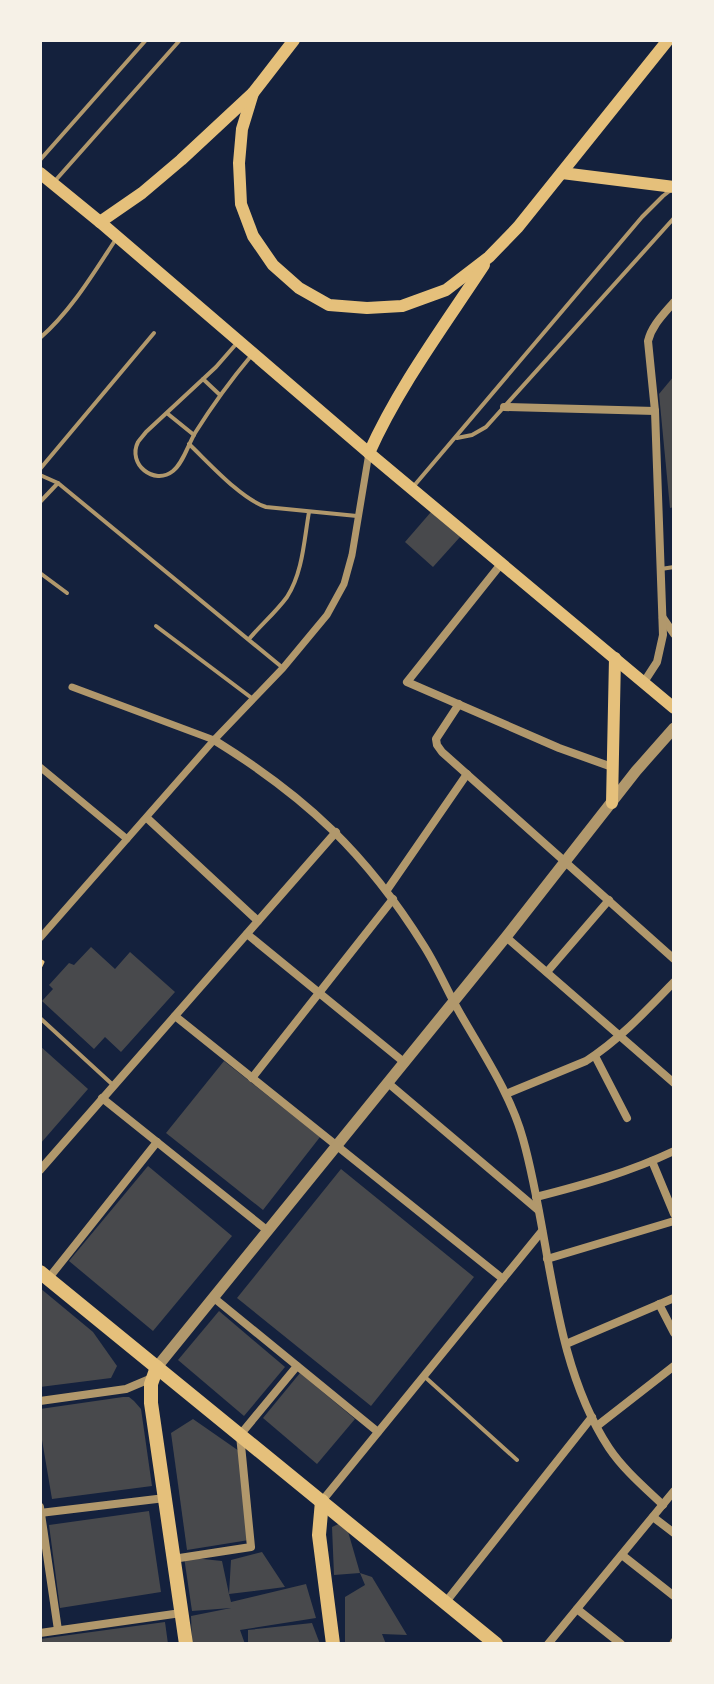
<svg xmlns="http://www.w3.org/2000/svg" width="714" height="1684" viewBox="0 0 714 1684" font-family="Poppins,sans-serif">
  <rect width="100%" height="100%" fill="#14213d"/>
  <g fill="#48494c">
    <path d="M674,376V507L670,508L659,394Z"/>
    <path d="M431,512L460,537L433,567L405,542Z"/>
    <path d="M91,947L115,969L130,952L175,992L121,1052L105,1037L94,1049L42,1001L53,989L49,985L69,963L74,965Z"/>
    <path d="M40,1046L88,1089L40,1144Z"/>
    <path d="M224,1061L320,1137L263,1210L166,1133Z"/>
    <path d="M148,1166L232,1236L153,1331L69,1261Z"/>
    <path d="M341,1169L474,1277L371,1406L237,1298Z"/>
    <path d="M40,1288L93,1332L117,1366L111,1378L40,1387Z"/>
    <path d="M219,1311L285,1367L244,1416L178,1360Z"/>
    <path d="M300,1373L355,1419L317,1464L263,1418Z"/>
    <path d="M123,1397H129L134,1401L141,1409L152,1486L52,1499L40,1428V1409Z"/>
    <path d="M193,1419L239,1451L249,1540L187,1550L171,1433Z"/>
    <path d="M149,1511L161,1592L60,1608L49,1525Z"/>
    <path d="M345,1521L360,1573L334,1575L332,1527Z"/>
    <path d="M262,1552L285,1587L229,1594L231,1602L306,1584L316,1618L240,1630L245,1644H192L191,1616L231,1608L192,1611L184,1557L222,1561L229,1594L231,1560Z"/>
    <path d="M360,1573L372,1577L407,1635L382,1634L386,1644H345V1597L365,1585Z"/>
    <path d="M165,1622L168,1644H40V1639Z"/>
    <path d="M312,1623L320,1644H248V1630Z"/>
  </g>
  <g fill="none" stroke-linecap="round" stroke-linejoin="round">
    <path stroke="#e5c07b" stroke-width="3" d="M40,960L43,962L40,968"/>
    <g stroke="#b1986c" stroke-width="4">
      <path d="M40,160L146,40"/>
      <path d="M54,182L180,40"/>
      <path d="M40,338C71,311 93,274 116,239"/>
      <path d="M237,343L216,367L146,432C143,436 140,439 138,442C127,464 154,486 173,471C183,463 188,445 195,433C212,406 230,381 251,356"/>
      <path d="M203,379L220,395"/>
      <path d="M168,414L194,435"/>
      <path d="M457,438L472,435L486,427L674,218"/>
      <path d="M189,444C209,463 241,499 266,507L357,516"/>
      <path d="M40,469L154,333"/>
      <path d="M40,475L58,483L283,668"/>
      <path d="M413,487L642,217L663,196L672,189"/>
      <path d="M40,502L58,483"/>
      <path d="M661,569L674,567"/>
      <path d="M40,573L67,593"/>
      <path d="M156,626L253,699"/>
      <path d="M249,639C261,625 276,612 287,597C303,572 304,540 309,512"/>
      <path d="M40,1018L113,1085"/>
      <path d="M425,1377L517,1460"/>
    </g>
    <g stroke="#b1986c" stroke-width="7">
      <path d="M72,687L214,740"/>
      <path d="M40,767L127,839"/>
      <path d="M40,938L214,740L283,668L327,615L344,584L352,555L369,453"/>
    </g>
    <g stroke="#b1986c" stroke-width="8">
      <path d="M504,407L655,411"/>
      <path d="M501,564L407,682L559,748L612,767"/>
      <path d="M663,618L674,634"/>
      <path d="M644,682L657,662L663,635L655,411L648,341C652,325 664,314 674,302"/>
      <path d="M459,704L436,739L437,745L442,752L674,959"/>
      <path d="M214,740C306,797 366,853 424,946C438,968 448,993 461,1015C484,1055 511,1095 523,1139C551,1238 551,1360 609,1448C623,1469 644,1487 663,1505"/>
      <path d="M147,818L258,921"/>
      <path d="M387,890L467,774"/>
      <path d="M247,934L405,1063"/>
      <path d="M506,937L674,1083"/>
      <path d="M547,972L609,900"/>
      <path d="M175,1016L503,1279"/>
      <path d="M595,1056L627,1118"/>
      <path d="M252,1078L393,899"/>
      <path d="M388,1083L538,1210"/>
      <path d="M506,1094L586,1061C619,1040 647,1010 674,982"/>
      <path d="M102,1098L268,1231"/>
      <path d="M652,1161L674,1214"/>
      <path d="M40,1170L336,832"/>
      <path d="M536,1197C583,1185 630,1172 674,1151"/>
      <path d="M547,1259L674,1221"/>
      <path d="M48,1279L157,1142"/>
      <path d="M214,1298L378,1432"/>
      <path d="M659,1304L674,1333"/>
      <path d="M566,1344L674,1298"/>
      <path d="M40,1401L126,1389L152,1378"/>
      <path d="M597,1426L674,1366"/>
      <path d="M322,1501L542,1231"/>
      <path d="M40,1507L58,1630"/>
      <path d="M40,1513L165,1498"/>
      <path d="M653,1517L674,1533"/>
      <path d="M622,1555L674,1596"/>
      <path d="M173,1559L251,1547L240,1435L297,1366"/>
      <path d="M445,1603L592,1417"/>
      <path d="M577,1609L621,1644"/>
      <path d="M40,1633L181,1613"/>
      <path d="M548,1644L674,1491"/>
      <path d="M673,1644L674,1642"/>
    </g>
    <path stroke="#b1986c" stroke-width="11" d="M157,1367L506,937L636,771L674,728"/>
    <g stroke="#e5c07b" stroke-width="12">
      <path d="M294,40L253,93L242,129L239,163L241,204L253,236L273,265L299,288L329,305L367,308L402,306L446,290L489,257L518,227L668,40"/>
      <path d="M40,173L100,222L369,453L674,708"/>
      <path d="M562,173L674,187"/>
      <path d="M100,222L142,193L181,160L253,93"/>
      <path d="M369,453C399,386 444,326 484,265"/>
      <path d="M612,803L615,658"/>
    </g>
    <g stroke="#e5c07b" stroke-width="14">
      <path d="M40,1272L496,1644"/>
      <path d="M157,1367L151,1384V1403L186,1644"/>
      <path d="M322,1501L319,1535L333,1644"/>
    </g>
  </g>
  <rect width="714" height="1684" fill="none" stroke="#f6f1e7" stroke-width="84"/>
</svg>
